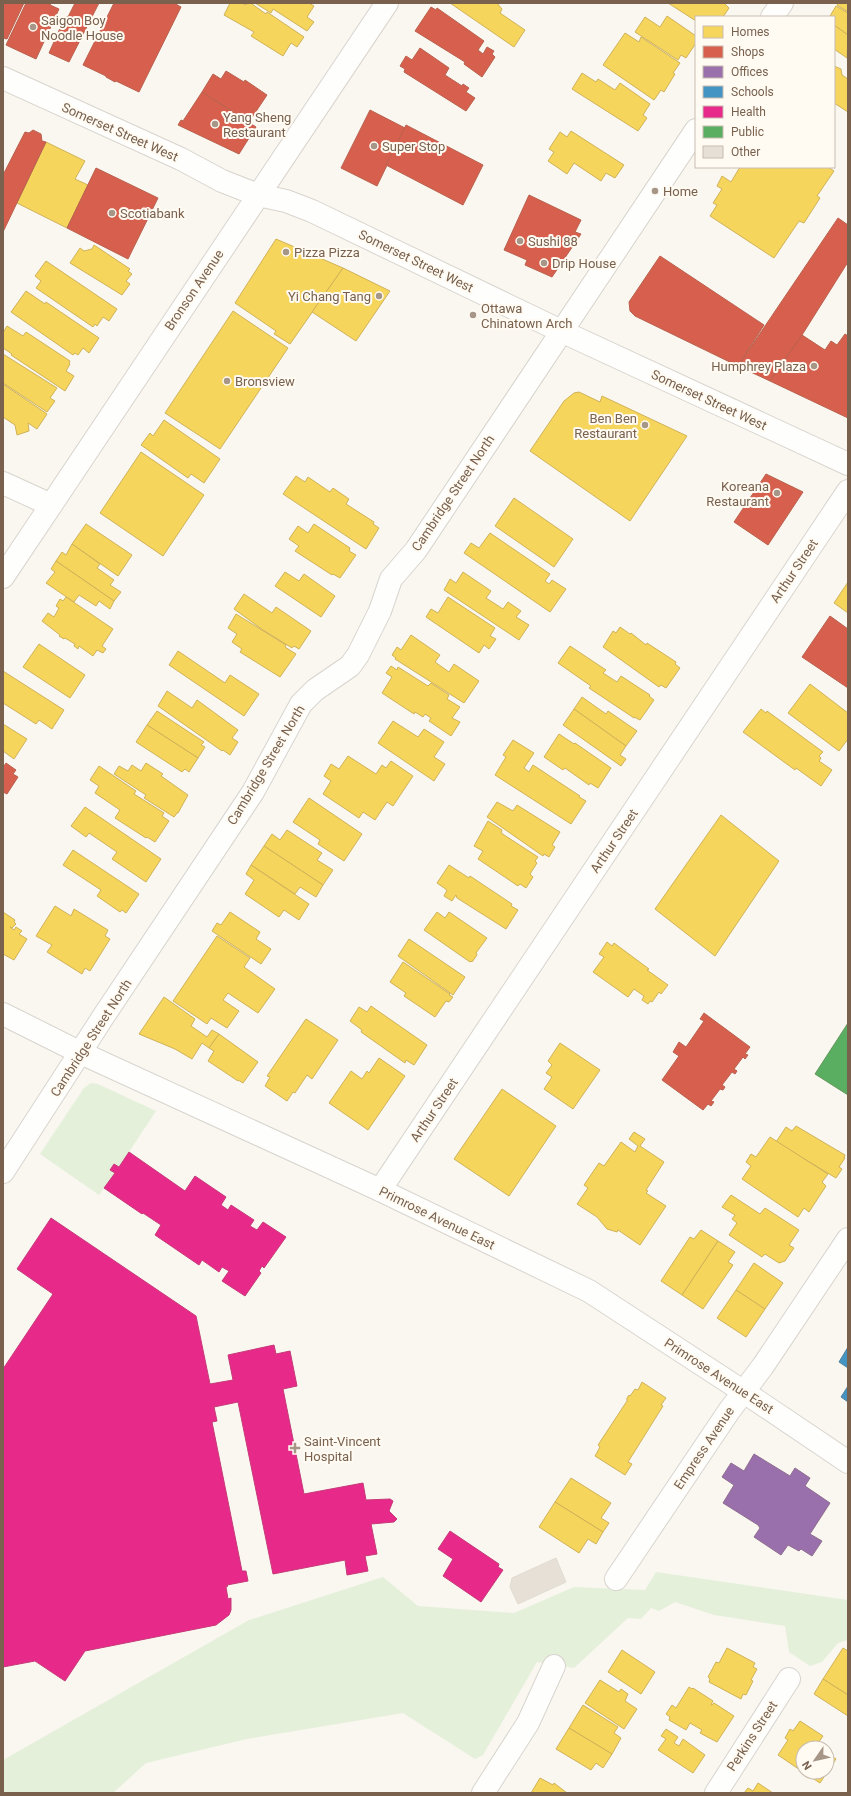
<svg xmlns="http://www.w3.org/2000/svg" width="851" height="1796" viewBox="0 0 851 1796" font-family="Roboto,sans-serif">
  <rect width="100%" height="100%" fill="#f9f7f0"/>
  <g fill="#e5f0db">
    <path d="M91,1083L98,1084L156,1111L119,1167L114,1164L110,1170L115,1173L99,1195L40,1154L84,1088Z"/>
    <path d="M656,1572L848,1600V1640L838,1643L822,1662L810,1666L789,1652L785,1626L714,1615L675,1602L659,1611L651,1608L641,1619L628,1618L574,1668L537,1662L483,1755L475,1759L403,1713L247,1739L146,1763L113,1793H3V1760L249,1620L383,1577L418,1606L514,1613L574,1587L645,1590Z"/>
  </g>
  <g fill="#f6d55c" stroke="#d0b258">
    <path d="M230,3H242L246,5L247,3H253L252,4L266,14L267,12L304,37L297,47L291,43L283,56L251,36L254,32L224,15Z"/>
    <path d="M255,3H309L314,6L307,17L314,22L307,31L273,9L271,13Z"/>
    <path d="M450,3H497L502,9L500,13L525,30L514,47Z"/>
    <path d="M668,3H724L729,8L723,17H696V21Z"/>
    <path d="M838,3H848V12L837,5Z"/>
    <path d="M836,6L848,13V35L834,25V17L830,16Z"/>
    <path d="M667,16L696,36V43L686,58L681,55L678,60L635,32L645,17L660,27Z"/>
    <path d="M834,25L848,35L847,58L834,49Z"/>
    <path d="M625,33L639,42L641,37L680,63L673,73L675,74L664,92L661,90L654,100L603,65Z"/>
    <path d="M834,66L841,69L842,75L848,79V112L834,103Z"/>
    <path d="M582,73L596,82L598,79L615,90L620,83L650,104L643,115L647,118L638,131L572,89Z"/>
    <path d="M571,131L624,165L615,178L606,173L601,181L574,163L567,174L548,161L554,152L549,149L560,132L567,137Z"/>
    <path d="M46,142L85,161L75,179L88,185L67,228L17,203Z"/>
    <path d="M740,167H828L834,171L817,196L820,198L804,223L799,221L774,258L710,216L717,205L713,203L722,189L717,186L722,176L731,182Z"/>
    <path d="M276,239L343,268L290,344L274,334L276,331L235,303Z"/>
    <path d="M94,245L130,269L128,271L132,274L126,281L130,284L122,295L70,263L80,248L84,251L92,249Z"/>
    <path d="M46,261L117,309L109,321L103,317L97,326L95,324L93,327L36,288L41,281L35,276Z"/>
    <path d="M343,268L390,291L356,341L312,312Z"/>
    <path d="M26,291L45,304L46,302L99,338L89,353L83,348L78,355L75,353L73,355L11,312Z"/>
    <path d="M233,311L288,348L220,449L165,413Z"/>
    <path d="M7,326L23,336L26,332L70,361L69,363L70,364L66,371L74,376L65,391L11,355L12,354L3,348V333Z"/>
    <path d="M3,354L57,388L50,398L55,401L47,412L3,383Z"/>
    <path d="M3,384L47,414L37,429L28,423L29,431L17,435L15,425L3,417Z"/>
    <path d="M579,392L600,402L602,396L687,436L630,521L530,451L564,401L574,393Z"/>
    <path d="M164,420L220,459L204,483L191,474L188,478L141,445L150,433L153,436Z"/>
    <path d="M141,452L204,495L163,556L100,513Z"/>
    <path d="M296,476L305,482L308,477L330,492L333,488L349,499L346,504L374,522L373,524L379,528L366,549L283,494Z"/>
    <path d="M514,498L573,539L554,567L495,526Z"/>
    <path d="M86,524L132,555L118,576L72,544Z"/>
    <path d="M314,524L350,548L349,551L356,555L340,578L333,574L332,575L295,551L299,546L289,539L298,526L308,533Z"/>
    <path d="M490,533L550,574L545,581L549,584L552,580L566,589L550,612L464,553L471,543L479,548Z"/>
    <path d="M72,544L100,564L97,568L114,580L110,585L121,592L114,601L56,561L62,552L66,555Z"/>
    <path d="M56,561L114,601L110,609L99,601L96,606L79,595L74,602L46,583L55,572L51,569Z"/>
    <path d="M285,572L299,581L304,574L335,596L321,617L275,586Z"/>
    <path d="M463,572L491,591L486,598L503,609L508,602L521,611L516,617L529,625L519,640L444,590L450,579L456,583Z"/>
    <path d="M848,582V613L834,603Z"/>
    <path d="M244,594L272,613L276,607L311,631L299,649L294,646L292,648L263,630L234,609Z"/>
    <path d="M66,597L113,629L102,646L106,649L103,653L97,650L93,656L79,646L78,649L74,646L75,644L65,638L64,639L59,636L60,635L42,621L48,613L54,617L59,608L56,606L60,599L63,601Z"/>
    <path d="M448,597L495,628L490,636L496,639L489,649L484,645L479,653L426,617L431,609L438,613Z"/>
    <path d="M236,614L286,645L285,647L296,654L280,677L240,652L242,649L232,642L237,634L228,628Z"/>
    <path d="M620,627L630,634L631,633L646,645L647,643L676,662L675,664L680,668L666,688L661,685L659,687L603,647L613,631L616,633Z"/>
    <path d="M411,635L440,655L435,662L449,672L454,664L479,681L464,703L395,659L396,658L392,655L397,647L401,650Z"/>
    <path d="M39,644L85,675L70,698L23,667Z"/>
    <path d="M570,646L606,670L603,673L617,682L621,676L650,695L649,696L654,700L640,720L634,717V718L589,688L591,686L558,663Z"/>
    <path d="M178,651L225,683L230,675L259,694L244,716L169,665Z"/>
    <path d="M391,666L397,670L398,667L428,686L431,683L449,695L447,699L460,707L452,718L460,722L451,736L429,721L431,718L425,714L423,717L415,712L414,714L382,693L392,677L386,673Z"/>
    <path d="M3,671L64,710L52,729L39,720L36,724L3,703Z"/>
    <path d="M810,684L848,713V739L839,751L788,713Z"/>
    <path d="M167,691L192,708L197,700L238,730L232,738L238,742L230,755L223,750L222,751L158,706Z"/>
    <path d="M582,697L606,714L608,711L637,731L626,746L574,709Z"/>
    <path d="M574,709L626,746L620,755L626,759L621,766L563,725Z"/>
    <path d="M761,709L766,713L767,711L823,752L819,756L821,758L819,761L832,770L821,786L796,768L795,770L743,732Z"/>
    <path d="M157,711L204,742L201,745L205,747L198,758L147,725Z"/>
    <path d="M393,721L418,737L424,729L444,742L434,757L445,764L434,781L378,743Z"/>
    <path d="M3,724L27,739L14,759L3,751Z"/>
    <path d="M147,725L198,758L189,772L185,769L182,772L136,742Z"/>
    <path d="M559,734L574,744L575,743L611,768L598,788L590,783L589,785L565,768L563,770L544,757Z"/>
    <path d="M513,740L534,753L524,768L529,772L533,765L580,796L579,797L586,801L571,824L495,775L506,757L503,755Z"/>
    <path d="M348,756L376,774L382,765L386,768L391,761L413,776L393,806L387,802L375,820L363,812L359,818L323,794L331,781L324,776L331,764L339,769Z"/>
    <path d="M146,763L163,774L161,776L188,795L178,813H177L174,817L144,798L146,795L114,774L119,766L128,771L132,765L141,771Z"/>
    <path d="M99,766L136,791L134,794L164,813L162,816L169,821L155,842L147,837L146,838L115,818L120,810L95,793L99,786L90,780Z"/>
    <path d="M309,798L362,834L344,861L318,844L320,840L293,822Z"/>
    <path d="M497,802L513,811L517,805L560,832L552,845L555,847L549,857L544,854L543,856L487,817Z"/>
    <path d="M85,807L161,859L146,882L112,859L117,852L89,833L86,837L71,826Z"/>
    <path d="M721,815L779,861L715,956L655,909Z"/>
    <path d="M488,821L502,830L501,833L538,857L535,861L537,863L530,874L533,877L526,888L520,884L518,886L478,859L483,851L474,846Z"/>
    <path d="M287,830L322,853L317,860L333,870L323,885L264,846L272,834L280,840Z"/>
    <path d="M264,846L323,885L316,897L300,887L295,894L251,865Z"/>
    <path d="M73,850L139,894L126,913L122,910L120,912L97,896L101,890L63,865Z"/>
    <path d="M251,865L309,904L299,920L284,910L279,917L245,894L254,880L246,874Z"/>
    <path d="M449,865L469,878L470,876L512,904L511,906L518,910L506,929L457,898L456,895L452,901L444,896L447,890L437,883Z"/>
    <path d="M55,906L71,916L74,909L108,930L105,936L110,939L90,971L85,968L82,974L47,952L52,945L36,936Z"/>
    <path d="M3,912L15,920L14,922L16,924L12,928L10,927L14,930L16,927L22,931L19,934L27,939L14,960L3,954Z"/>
    <path d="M230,912L260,932L256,939L271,949L261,964L212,931L217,923L221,925Z"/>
    <path d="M437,912L445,918L449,912L487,938L476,953L477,955L472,962L471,961L470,962L424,930Z"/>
    <path d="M217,936L250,958L244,967L275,989L258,1013L228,993L223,1000L239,1011L227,1028L211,1018L207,1024L173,1001Z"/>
    <path d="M409,939L465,977L453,995L398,956Z"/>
    <path d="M607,942L612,946L614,943L649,969L647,970L668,985L661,994L659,992L652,1002L650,1001L648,1004L642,1000L644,996L634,989L628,997L593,972L604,957L599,954Z"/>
    <path d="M403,962L450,994L449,995L453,997L449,1002L446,1001L435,1017L404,996L406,993L390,982Z"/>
    <path d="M164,997L195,1019L191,1026L207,1037L212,1030L219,1034L209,1048L202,1043L192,1059L175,1049L139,1034Z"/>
    <path d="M371,1006L427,1045L414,1065L406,1060L405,1063L361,1032L362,1030L350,1021L359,1007L367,1012Z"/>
    <path d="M306,1019L338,1040L312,1079L307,1075L295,1093L293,1092L287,1101L265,1086L270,1077L267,1076Z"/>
    <path d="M219,1034L258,1062L243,1083L238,1080V1081L208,1061L214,1051L209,1048Z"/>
    <path d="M560,1043L600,1070L573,1109L544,1089L552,1077L546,1073L552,1065L548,1061Z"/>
    <path d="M379,1058L405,1076L368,1130L329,1103L351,1071L362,1079L367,1071L369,1073Z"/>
    <path d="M502,1089L556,1126L509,1196L454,1159Z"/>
    <path d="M796,1126L845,1155L844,1158H845L839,1167L842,1169L836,1178L776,1142L786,1127L792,1131Z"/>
    <path d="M634,1132L645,1139L640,1146L664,1162L646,1190L648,1191L646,1193L666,1206L640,1245L618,1230L617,1232L607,1229L597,1217L577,1204L588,1188L584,1185L599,1163L604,1166L621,1142L635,1152L638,1146L629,1139Z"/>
    <path d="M770,1137L828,1174L822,1182L826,1186L809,1212L804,1208L798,1217L742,1179L751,1166L746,1162L751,1154L756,1157Z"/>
    <path d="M731,1195L760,1214L765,1208L799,1230L789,1245L794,1248L785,1261L779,1263L765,1254L762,1257L729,1235L737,1223L732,1219L735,1215L722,1207Z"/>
    <path d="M701,1230L718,1241L682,1295L661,1281L690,1237L694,1239Z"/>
    <path d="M718,1241L735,1252L728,1262L733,1265L703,1309L682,1295Z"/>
    <path d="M754,1263L783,1283L765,1309L736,1290Z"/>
    <path d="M736,1290L765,1309L746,1337L717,1318Z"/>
    <path d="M642,1382L666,1398L661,1405L663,1406L628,1462L632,1464L625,1475L595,1456L600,1447L598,1445L627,1401V1398L629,1395L630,1396L635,1389L638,1390Z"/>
    <path d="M571,1478L611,1503L601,1518L609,1523L603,1532L555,1502Z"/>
    <path d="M555,1502L603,1532L596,1544L588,1539L579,1553L539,1527Z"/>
    <path d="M727,1648L755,1663L753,1667L757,1669L751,1680L753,1681L746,1695L743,1694L741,1699L709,1682L710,1679L708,1677L716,1662L719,1663Z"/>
    <path d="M843,1648L848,1651V1695L823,1679Z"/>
    <path d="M622,1650L655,1672L641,1694L608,1672Z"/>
    <path d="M823,1679L848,1695V1716L814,1694Z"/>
    <path d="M600,1680L619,1692L621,1689L628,1694L625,1701L637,1709L624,1729L585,1703Z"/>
    <path d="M689,1687L692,1689L693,1688L713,1701L711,1705H712L714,1703L734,1716L717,1742L700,1733L702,1730L690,1723L686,1730L669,1720L670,1717L666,1714L672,1705L676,1708Z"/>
    <path d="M583,1705L618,1727L614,1733L621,1738L612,1754L569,1728Z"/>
    <path d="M800,1721L823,1736L816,1746L820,1748H803V1772L778,1755L788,1740L785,1738L790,1729L793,1731Z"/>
    <path d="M569,1728L612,1754L603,1768L596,1763L591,1770L556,1749Z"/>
    <path d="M666,1729L678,1737L674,1743L679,1746L683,1739L705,1755L693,1773L658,1750L666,1739L661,1736Z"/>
    <path d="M827,1753L836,1759L820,1783L803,1772H827Z"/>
    <path d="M540,1778L553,1785L554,1783L567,1793H531Z"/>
    <path d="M758,1783L773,1793H744L748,1788L753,1791Z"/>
  </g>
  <g fill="#d6604d" stroke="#ba604d">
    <path d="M3,3H24L7,39L3,38Z"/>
    <path d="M26,3H51L50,5L59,9L36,59L6,45Z"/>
    <path d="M75,3H99L69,62L49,53L65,17H68Z"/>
    <path d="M114,3H174L181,7L139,92L116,81L115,82L106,77V76L83,65Z"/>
    <path d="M431,7L436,10L437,8L484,41L478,50L483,54L487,47L494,51L492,54L495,57L482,77L464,64L465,62L415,31Z"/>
    <path d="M420,48L449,68L445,75L462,86L463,84L469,88L466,92L475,98L466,111L404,72L405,69L400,66L406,56L412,60Z"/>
    <path d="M226,71L244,82L245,80L267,95L249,122L202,92L213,74L221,79Z"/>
    <path d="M202,92L256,127L239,154L178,125L181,120L183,121Z"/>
    <path d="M370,110L405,128L377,186L341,168Z"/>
    <path d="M406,125L483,165L463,205L386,165Z"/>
    <path d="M33,130L41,134L42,141L46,142L3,232V175L25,132L29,133Z"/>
    <path d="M96,168L158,198L128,259L67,228Z"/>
    <path d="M529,195L581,220L575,232L581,234L552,277L525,265L527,260L504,250Z"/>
    <path d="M838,218L848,225V262L802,335L770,381L738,366Z"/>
    <path d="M660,256L764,325L738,366L635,316L630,311L629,302Z"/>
    <path d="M845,334L848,336V418L770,381L802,335L825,350L831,341L837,345Z"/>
    <path d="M766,474L803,492L768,545L734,522Z"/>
    <path d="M830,616L848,629V688L802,657Z"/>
    <path d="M6,763L16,770L13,774L18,777L7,794L3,792V765L4,766Z"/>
    <path d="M704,1013L750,1047L745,1054L748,1055L745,1059L743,1057L734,1069L737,1071L735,1074L732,1072L722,1085L725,1087L723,1090L720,1089L711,1101L714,1102L711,1106L708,1104L703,1110L662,1080L679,1056L673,1052L679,1042L686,1047L704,1021L700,1019Z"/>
  </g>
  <path fill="#9970ab" stroke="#8f6c8f" d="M754,1454L790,1476L795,1468L810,1478L805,1486L830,1503L810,1534L822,1541L812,1556L801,1549L799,1551L788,1545L781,1555L754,1537L760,1528L758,1525L723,1503L734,1485L722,1477L731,1463L744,1471Z"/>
  <g fill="#4393c3" stroke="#5384a0">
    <path d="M848,1347V1368L839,1362Z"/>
    <path d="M848,1386V1402L841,1397Z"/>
  </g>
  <g fill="#e7298a" stroke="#c63a78">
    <path d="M129,1152L185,1191L195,1176L226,1197L221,1205L228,1210L231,1205L254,1220L250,1226L257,1230L263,1222L286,1237L264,1268L262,1266L259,1271L261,1273L245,1296L222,1281L229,1271L222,1267L219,1272L202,1260L199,1265L155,1235L161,1225L143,1213L142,1214L104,1188L115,1173L110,1170L114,1164L119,1167Z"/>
    <path d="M51,1218L196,1316L210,1384L233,1380L228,1355L274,1345L276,1354L290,1351L297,1386L283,1389L304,1494L363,1483L366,1500L390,1499L393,1501L389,1511L397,1519L394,1522L371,1524L377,1554L365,1556L368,1571L347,1575L345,1560L273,1574L238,1402L214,1407L217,1421L212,1422L242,1571H246L248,1581L227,1585L228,1586L226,1587L228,1599L231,1598V1610L229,1615L216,1625L85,1651L65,1681L35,1661L3,1667V1369L53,1294L17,1269Z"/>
    <path d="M450,1531L499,1564L498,1567L503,1570L481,1602L443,1576L453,1559L438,1549Z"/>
  </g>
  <path fill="#5aae61" stroke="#63975b" d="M848,1023V1095L815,1074Z"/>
  <path fill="#e6e0d7" stroke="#e2dbd2" d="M556,1558L566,1582L518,1604L510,1587L512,1578Z"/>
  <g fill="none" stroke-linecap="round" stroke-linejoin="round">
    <g stroke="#d9d4ce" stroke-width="24">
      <g id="street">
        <path d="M772,17L782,3"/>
        <path d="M3,483L51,505"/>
        <path d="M3,1014L81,1053L380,1190L589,1291L744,1392L848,1462"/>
        <path d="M3,1172L105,1014L253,792L301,704L315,690L350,666L358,655L380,611L391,579L416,550L696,130"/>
        <path d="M380,1190L848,491"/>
        <path d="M616,1579L729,1411L763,1366L848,1239"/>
        <path d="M483,1793L528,1723L554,1666"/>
        <path d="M716,1793L789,1679"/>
      </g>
    </g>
    <g stroke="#dad4ce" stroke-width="24">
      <g id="secondary">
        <path d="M3,78L181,159L222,181L258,195L286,201L312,211L561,331L848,464"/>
        <path d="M3,577L387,3"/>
      </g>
    </g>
    <use href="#street" stroke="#fefefd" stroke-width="22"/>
    <use href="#secondary" stroke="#fefefd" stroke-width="22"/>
  </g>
  <g fill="#a69687" stroke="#fffbf3" stroke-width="1.5">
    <circle cx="33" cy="27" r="4"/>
    <circle cx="215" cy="124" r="4"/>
    <circle cx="374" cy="146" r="4"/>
    <circle cx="655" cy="191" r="4"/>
    <circle cx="112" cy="213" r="4"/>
    <circle cx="520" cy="241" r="4"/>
    <circle cx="286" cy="252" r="4"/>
    <circle cx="544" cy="263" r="4"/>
    <circle cx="379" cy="296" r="4"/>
    <circle cx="473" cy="315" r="4"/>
    <circle cx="814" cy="366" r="4"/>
    <circle cx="227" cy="381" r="4"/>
    <circle cx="645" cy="425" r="4"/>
    <circle cx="777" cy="493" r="4"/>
    <path d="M293 1442h4v4h4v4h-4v4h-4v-4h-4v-4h4z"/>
  </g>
  <g text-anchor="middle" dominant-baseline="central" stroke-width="4" stroke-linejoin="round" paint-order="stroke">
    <g font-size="13" fill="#79614e" stroke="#fffbf3" text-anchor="start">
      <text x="41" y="20">Saigon Boy<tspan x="41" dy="15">Noodle House</tspan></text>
      <text x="223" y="117">Yang Sheng<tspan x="223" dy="15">Restaurant</tspan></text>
      <text x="382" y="146">Super Stop</text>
      <text x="663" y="191">Home</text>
      <text x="120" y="213">Scotiabank</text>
      <text x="528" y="241">Sushi 88</text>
      <text x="294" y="252">Pizza Pizza</text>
      <text x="552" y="263">Drip House</text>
      <text x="371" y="296" text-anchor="end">Yi Chang Tang</text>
      <text x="481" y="308">Ottawa<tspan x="481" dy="15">Chinatown Arch</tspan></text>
      <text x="806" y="366" text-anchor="end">Humphrey Plaza</text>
      <text x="235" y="381">Bronsview</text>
      <text x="637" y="418" text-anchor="end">Ben Ben<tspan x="637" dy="15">Restaurant</tspan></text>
      <text x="769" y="486" text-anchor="end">Koreana<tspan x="769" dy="15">Restaurant</tspan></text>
      <text x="304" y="1441">Saint-Vincent<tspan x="304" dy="15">Hospital</tspan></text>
    </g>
    <g font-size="13" fill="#79614e" stroke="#fffbf3">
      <text transform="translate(120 132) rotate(24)">Somerset Street West</text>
      <text transform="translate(416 261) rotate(26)">Somerset Street West</text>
      <text transform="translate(194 290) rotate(-56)">Bronson Avenue</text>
      <text transform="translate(709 400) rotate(25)">Somerset Street West</text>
      <text transform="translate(453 493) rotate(-56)">Cambridge Street North</text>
      <text transform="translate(794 571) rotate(-56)">Arthur Street</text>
      <text transform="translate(266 765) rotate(-59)">Cambridge Street North</text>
      <text transform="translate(614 841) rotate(-56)">Arthur Street</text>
      <text transform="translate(91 1038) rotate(-57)">Cambridge Street North</text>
      <text transform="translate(434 1110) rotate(-56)">Arthur Street</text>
      <text transform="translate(437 1218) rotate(26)">Primrose Avenue East</text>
      <text transform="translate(719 1376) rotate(33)">Primrose Avenue East</text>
      <text transform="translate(704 1448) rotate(-56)">Empress Avenue</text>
      <text transform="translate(752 1736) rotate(-57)">Perkins Street</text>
    </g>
  </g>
  <rect width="851" height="1796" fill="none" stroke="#79614e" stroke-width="8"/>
  <rect x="695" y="16" width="140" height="152" fill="#fffbf3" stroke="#c9bdb1"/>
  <rect x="703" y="26" width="20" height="12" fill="#f6d55c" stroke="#c9bdb1"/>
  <text x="731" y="36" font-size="12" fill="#79614e">Homes</text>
  <rect x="703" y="46" width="20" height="12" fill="#d6604d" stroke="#c9bdb1"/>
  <text x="731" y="56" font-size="12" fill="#79614e">Shops</text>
  <rect x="703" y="66" width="20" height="12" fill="#9970ab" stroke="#c9bdb1"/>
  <text x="731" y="76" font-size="12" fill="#79614e">Offices</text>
  <rect x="703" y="86" width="20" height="12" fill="#4393c3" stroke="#c9bdb1"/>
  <text x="731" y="96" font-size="12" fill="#79614e">Schools</text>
  <rect x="703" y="106" width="20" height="12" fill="#e7298a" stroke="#c9bdb1"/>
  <text x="731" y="116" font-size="12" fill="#79614e">Health</text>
  <rect x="703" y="126" width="20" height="12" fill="#5aae61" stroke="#c9bdb1"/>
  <text x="731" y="136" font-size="12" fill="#79614e">Public</text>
  <rect x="703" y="146" width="20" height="12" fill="#e6e0d7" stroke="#c9bdb1"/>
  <text x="731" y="156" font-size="12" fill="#79614e">Other</text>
  <g transform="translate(815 1760) rotate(236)"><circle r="19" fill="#fffbf3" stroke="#c9bdb1"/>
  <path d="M0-3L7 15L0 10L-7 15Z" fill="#a69687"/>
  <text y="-6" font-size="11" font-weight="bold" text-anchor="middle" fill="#79614e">N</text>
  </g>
</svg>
